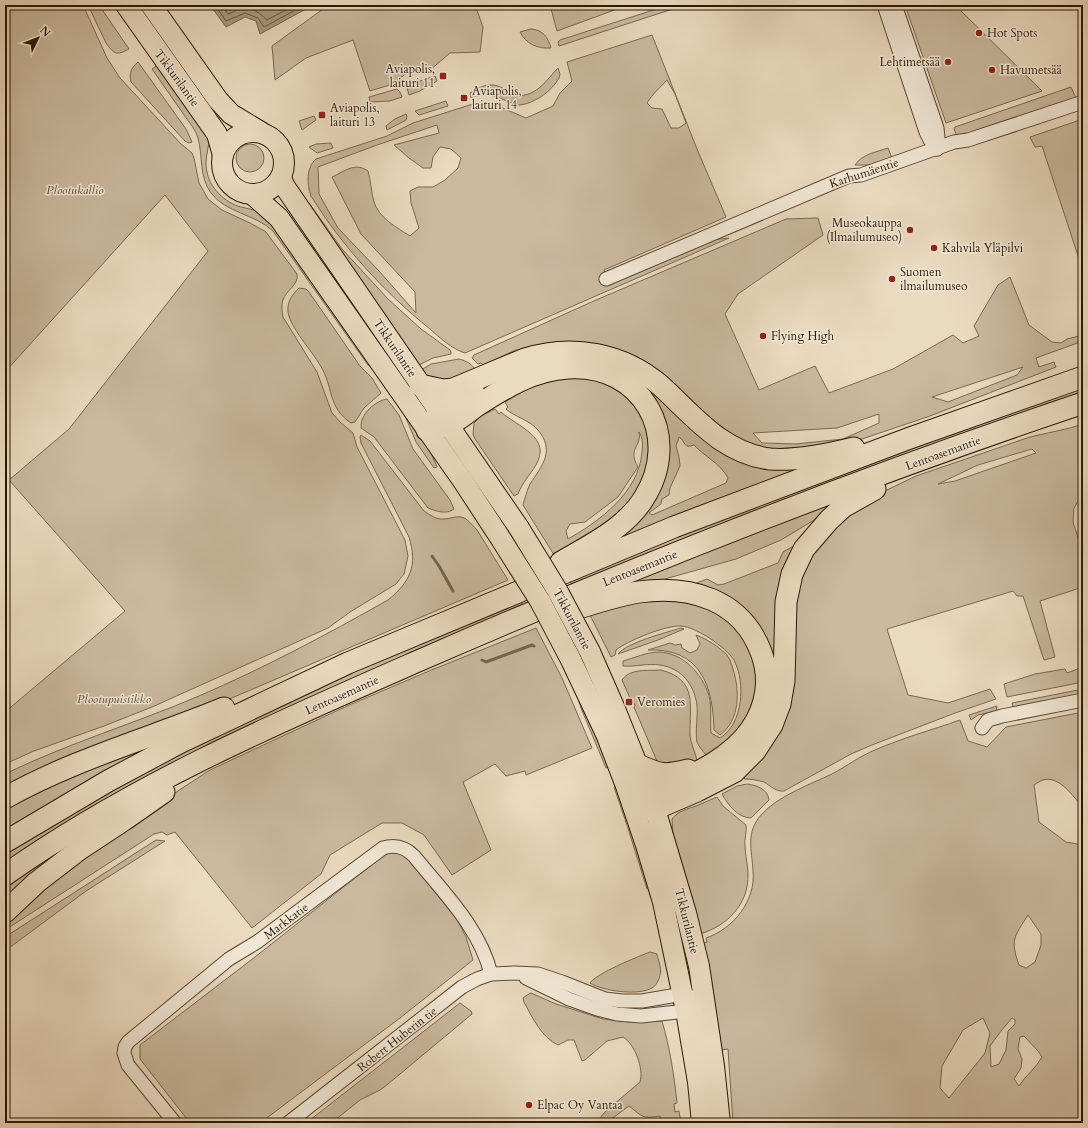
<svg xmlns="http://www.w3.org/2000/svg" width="1088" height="1128" viewBox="0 0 1088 1128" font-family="Cardo,serif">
  <rect width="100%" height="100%" fill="#eadabf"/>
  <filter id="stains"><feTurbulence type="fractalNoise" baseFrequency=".005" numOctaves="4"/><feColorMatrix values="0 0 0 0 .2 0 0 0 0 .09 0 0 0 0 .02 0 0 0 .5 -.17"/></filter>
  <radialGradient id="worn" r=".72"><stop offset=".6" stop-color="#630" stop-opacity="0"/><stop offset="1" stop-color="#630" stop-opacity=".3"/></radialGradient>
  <g fill="#cab99f" stroke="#7a6852" fill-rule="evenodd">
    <path d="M5,5H83L107,58L120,78L181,144L192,153L194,158L199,183L208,199L222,210L250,223L266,232L297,274C299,285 286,290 283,300C281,305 282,311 283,317L317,372L332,413L341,423L353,433L357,447L405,540L408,556L404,574L396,584L350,612L328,628L152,707L104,726L34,751L5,764V712L125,611L9,480L69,429L208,251L165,195L5,372Z"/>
    <path d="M88,5H99L129,49C116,56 114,54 106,43Z"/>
    <path d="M323,5H475L483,27L480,52L450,53L430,70L409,71L393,84L370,91L353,40L306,58L275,80L272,46L323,9Z"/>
    <path d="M550,5H628L557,31Z"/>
    <path d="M669,5H685L559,46L558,42L560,40Z"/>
    <path d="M905,5H955L1042,91L946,123Z"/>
    <path d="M531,29C543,30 548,37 551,48C538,49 526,44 520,32Z"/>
    <path d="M652,35L697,149L726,217L604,270L608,283L711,240L729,238L465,353C452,349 440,338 430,329C384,292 342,246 311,196C307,185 306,167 316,159L387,136L413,123L476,103H491L526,118L553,106L560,93L572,81L567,62ZM667,80L675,94L686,123L679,128H671L662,109L652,108L647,103C652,94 660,88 667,80ZM437,125L439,133L394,145L409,158L423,168H431L433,157L440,147L451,149L461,158L458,168L445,180L433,187H418L410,191L411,203L419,228L410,236C396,227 379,218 374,202C371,192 371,181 368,171C355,162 345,171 332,177L361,234L415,292L416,313L379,271L338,228L319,194L318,167L377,145Z"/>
    <path d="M138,62L186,129L192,142L189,143L185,141L131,82C129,73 131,68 138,62Z"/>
    <path d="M159,64L209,138C209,147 206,155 206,163C206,182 218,197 235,205C242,208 249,208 256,211C263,214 268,219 274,224L373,365L370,366L368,365L273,231C255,214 226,213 211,193C199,177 203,156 198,138C195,128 187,120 182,112C172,98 162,83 152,69Z"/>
    <path d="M558,68L560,74L559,78C552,91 534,104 519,105C515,105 511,103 507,101C492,95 487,92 471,98L470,93C476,90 482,85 490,85C506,84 513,103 533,92C543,87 550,76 558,68Z"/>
    <path d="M435,76L437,81L420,91L409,95L407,88L408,85Z"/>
    <path d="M1071,87L1076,98L970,133L957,136L954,129L955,127Z"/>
    <path d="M397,89L400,92L402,97L390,101L370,102L369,97Z"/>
    <path d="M446,101L448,106L419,115L415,111Z"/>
    <path d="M406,114L407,117L406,120L387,130L386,126L395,119Z"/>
    <path d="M314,116L316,120L302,130L299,121Z"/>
    <path d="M1083,119V271L1042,146L1035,147L1030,137Z"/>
    <path d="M331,143L333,148L317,153L309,147L316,144Z"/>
    <circle cx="250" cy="158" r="14"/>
    <path d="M888,148L892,158L870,165H855C862,154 877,152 888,148Z"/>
    <path d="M309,203L342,249L388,299L421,329L450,350L451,352V354L433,358L417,366L304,206Z"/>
    <path d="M818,218L823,235L738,294L725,314L759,390L815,366L829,393L893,369L953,335L963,343L979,336L974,326L998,285L1010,277L1029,325L1052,342L1061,343L1067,339L1083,335V341L1036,358L1039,367L1054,362L1056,367L930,416L859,440L773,453L735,442L661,380L545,344L516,350L483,365L481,363L478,364L472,358L474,355L596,300L786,219ZM1023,367L1017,375L948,402L932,397ZM879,414V423L843,439L796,444L762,443L753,433L837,428Z"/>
    <path d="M299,288L306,289L309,292L360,366L372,378L381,393L364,408L355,422L351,423C327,407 334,387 320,365C312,351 290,327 288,312C287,301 292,295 299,288Z"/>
    <path d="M459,359C467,361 472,364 476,371L451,382L428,377L421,370L431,364Z"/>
    <path d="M582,372L629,395L652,434L645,486L614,522L556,558L523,505C525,498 527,490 530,484C542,466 556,450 537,429C529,420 515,417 506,409L508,407L505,402L533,386ZM639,432C643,438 643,445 642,452C639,492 600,521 568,539L566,531L570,524L585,522L618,497L638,467C627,448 642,447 639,432Z"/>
    <path d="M634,372L713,442L823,460L602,548L664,449L623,376ZM679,437C686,442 683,449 694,445C705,457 720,463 728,478L726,483L652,515L649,513L661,504L662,499L669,495L670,488L680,466L679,457L676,446Z"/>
    <path d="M1083,384V396L573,587L568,578Z"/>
    <path d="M387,399L399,415L413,449L450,500L454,509C446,515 436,511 428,508L374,437L361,428C360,414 375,401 387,399Z"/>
    <path d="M495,409L499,414L501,412C518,427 552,437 536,465C530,475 522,483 518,494L514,496L475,439L473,434L474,423L481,416Z"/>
    <path d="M403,411L428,446L437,467L434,468L416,442Z"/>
    <path d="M1083,424V493L1074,508L1073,522L1083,553V587L1040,601L1055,657L1044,660L1023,596H1017L1013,591L887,629L908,695L948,703L990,689L996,699L955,713L872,745L851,754L784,791C776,792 771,786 764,782C757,780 751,779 744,779L792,603L809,551L864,501L916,476L1030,437L1070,428ZM1032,449L1036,453L955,481L938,484L978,465Z"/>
    <path d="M361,435L370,441L424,511C430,515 437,520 444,519C452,519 458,514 466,519C470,522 474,527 477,530L508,580L199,712L5,790V774L7,773C69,743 136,723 199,696C264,668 326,635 388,600C410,582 418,566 409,537L361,443L360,437Z"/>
    <path d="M851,495L824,514L781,540L736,559L615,593L619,587L650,573Z"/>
    <path d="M797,544L778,661L733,760L769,658L694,584L707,579L718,585L724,584L778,563L783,552Z"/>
    <path d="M680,595L729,615L762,672L753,713L722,747L706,755C703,751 699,747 697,742C695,730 698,717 697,705C694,684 681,668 660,665C648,663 635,667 623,666V661C634,658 647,652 659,652C683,653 702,673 709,696C712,707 710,721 711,733L720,738C743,724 746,683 734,660C726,647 696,627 681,626C666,625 627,641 616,650L615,655L611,657L588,611Z"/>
    <path d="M519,598L524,607L5,865V853L51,822L191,745Z"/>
    <path d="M536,628L562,678L592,748L526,775L525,771L506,776L495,764L463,782L491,850L452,875L424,835L402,823H382L330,855L321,874L252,928L175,832L167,835L162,832L154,834L5,930V919L115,832L210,770L347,706L429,671Z"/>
    <path d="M681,628L684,629L658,640L618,654C628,642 665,633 681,628Z"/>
    <path d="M696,635C707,639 719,647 727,655C730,659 732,665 733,669C740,691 740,720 720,735L714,730C713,685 700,648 648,650L670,643L675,645L681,644L682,648L690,653L697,650L700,644Z"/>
    <path d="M1083,667V682L1007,697L1004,684L1035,674L1065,669L1067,673Z"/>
    <path d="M661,670C699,680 689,707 690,736C691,744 695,752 697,760L681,767L659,766L634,707L635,706L632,698H630L622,680C630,668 648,671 661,670Z"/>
    <path d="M1083,689V694L1013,707L1012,703Z"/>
    <path d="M576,692L611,766L606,768L581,708Z"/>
    <path d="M997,706L996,711L978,715L971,720L969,715Z"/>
    <path d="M1083,712V808C1074,797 1059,775 1043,780C1040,781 1037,783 1034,785L1039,822L1066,842L1083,845V1123H733L728,1049L721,1050L703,943L707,942L706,938C733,929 756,901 753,871C752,850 745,832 762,814C778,796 811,784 832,774C847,766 860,756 875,750C902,738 932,730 960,720L968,741L987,747L1006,727ZM1028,915L1041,934V945L1035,962L1026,968L1019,965C1010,940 1014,937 1028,915ZM983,1018L990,1033L985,1053L949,1098L940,1088L942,1066L963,1030ZM1012,1018L1015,1020V1024L1008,1031L1006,1050L999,1064L991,1067L990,1046L1001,1031ZM1024,1036L1038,1051L1042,1057C1036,1068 1026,1075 1019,1086L1014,1079L1021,1068L1022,1059L1018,1049L1020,1037Z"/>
    <path d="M185,729L5,832V804Z"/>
    <path d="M747,784C756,785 768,789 769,800L751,818C738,818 728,805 722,794L737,786Z"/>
    <path d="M618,786L651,887L647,889L626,822L614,787Z"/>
    <path d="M717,797L723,806L746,825C747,832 744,839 745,846C745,855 748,865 748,874C749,904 727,926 700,934L673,835L672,819C678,811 687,809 696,806C703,803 710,800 717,797Z"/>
    <path d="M80,836L5,904V887L29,869Z"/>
    <path d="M156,840L165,841L86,891L5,951V937Z"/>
    <path d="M398,852L407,857L458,921L466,937L473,960L400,1018L260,1123H190L140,1059V1045L255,957L379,859L388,853Z"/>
    <path d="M650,952L657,954C658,960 662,968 660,975C659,980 656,986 652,988C638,996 603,991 590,983C597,973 637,957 650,952Z"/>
    <path d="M531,993L556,1004L603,1019L630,1022L662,1021C670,1048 674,1075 677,1103L674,1104L675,1112L679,1111L681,1123H661L660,1116C642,1119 643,1117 629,1106L606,1123H598V1120L606,1111L640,1082C644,1069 635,1044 623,1037L607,1041L585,1060L582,1061L574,1040H568L558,1045C542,1038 532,1017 524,1002L523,998L527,995Z"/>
    <path d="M460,1003L471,1011L472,1014L388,1084L380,1090L360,1100L335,1120L337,1123H306Z"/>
  </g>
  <path fill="#a99880" stroke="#77644f" d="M210,5H307L306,9L260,34L256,21L245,17L226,27Z"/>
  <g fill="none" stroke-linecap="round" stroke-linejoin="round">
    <g stroke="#6a5842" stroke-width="1">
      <path d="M215,5L226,21L245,13L258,18L264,27L301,7L303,5"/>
      <path d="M221,5L228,14C232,13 236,10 240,8C250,5 261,14 267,20L295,5"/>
    </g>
    <g stroke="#77644f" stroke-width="3">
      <path d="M432,556L439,566L453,591"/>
      <path d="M482,660L486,662L532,645L534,646"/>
    </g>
    <g stroke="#5b4834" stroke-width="15">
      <g id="minor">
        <path d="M884,5L926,132L930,140L937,149"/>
        <path d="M895,5L937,128L938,138L937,149"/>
        <path d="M606,279L849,176L861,175L954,142L968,140L1083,102"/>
        <path d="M982,728L988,720L1002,716L1083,700"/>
        <path d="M526,978L569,999L597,1009L617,1014L641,1016L686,1011L692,1006"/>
        <path d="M175,1123L128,1065L124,1053L125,1047L128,1042L229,959L257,942L383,848C396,844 405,847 414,856C443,892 480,928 491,974"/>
        <path d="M288,1123L462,987L477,979L491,974L514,973L538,974L562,982L605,999L622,1001H642L683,994L689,996"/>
      </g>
    </g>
    <g stroke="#2b1705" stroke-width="22">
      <g id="primary">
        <path d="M126,5L217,134L223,155"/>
        <path d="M151,5L218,100L231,114L261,132"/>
        <circle cx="253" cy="163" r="31"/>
        <path d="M281,178L285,187L519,528"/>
        <path d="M253,195L279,218L463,481L499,536"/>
        <path d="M590,652L615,709L655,809L686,913L699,966L714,1066L720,1123"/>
        <path d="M571,660L606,734L626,786L646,845L663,902L686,1011L698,1082L702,1123"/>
      </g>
    </g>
    <g stroke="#2b1705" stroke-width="23">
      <g id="trunk">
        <path d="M420,385L443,390L453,389L525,359C572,344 623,353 661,386C694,416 722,453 770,459C795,461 830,454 854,448"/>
        <path d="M427,430C433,428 441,427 447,425C457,422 467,413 475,407C504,388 533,370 568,368C642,363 683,436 644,498C626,528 590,545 561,562"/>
        <path d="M427,430L439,412L473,388"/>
        <path d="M554,616C579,608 613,596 639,592C690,585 741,599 761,652C771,678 767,706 751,729C732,757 697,773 667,787C661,789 655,791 650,794C644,797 639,803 634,807"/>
        <path d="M638,765C661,775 664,776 688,770"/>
        <path d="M5,798C74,759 151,738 224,708"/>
        <path d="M634,807L655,809L697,791L734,772L755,751L772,725L780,704L784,681L786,602L792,574L804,549L829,520L843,507L875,489"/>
        <path d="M5,842L108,781L181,742L348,663L674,527L910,438L1083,377"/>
        <path d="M5,875C134,784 281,721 425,658C641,564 860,478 1083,403"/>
        <path d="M5,912L37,882L80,849L124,820L164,792"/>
      </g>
    </g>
    <use href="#minor" stroke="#f1e7d5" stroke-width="13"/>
    <use href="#primary" stroke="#eadabf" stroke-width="20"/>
    <use href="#trunk" stroke="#eadabf" stroke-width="21"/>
    <g stroke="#2b1705" stroke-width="22" stroke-linecap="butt">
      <g id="primary-bridge">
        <path d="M519,528L557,590L590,652"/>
        <path d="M499,536L540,601L571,660"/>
      </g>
    </g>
    <use href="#primary-bridge" stroke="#eadabf" stroke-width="20"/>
  </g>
  <g fill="#8f2418" stroke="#f1e7d5" stroke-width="1.5">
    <circle cx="979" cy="33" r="4"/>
    <circle cx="948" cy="62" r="4"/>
    <circle cx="992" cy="70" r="4"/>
    <rect x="439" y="72" width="8" height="8" rx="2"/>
    <rect x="460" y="94" width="8" height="8" rx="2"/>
    <rect x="318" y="111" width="8" height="8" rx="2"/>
    <circle cx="910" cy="230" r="4"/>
    <circle cx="934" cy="248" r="4"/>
    <circle cx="892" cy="279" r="4"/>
    <circle cx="763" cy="336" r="4"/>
    <rect x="625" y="698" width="8" height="8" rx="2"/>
    <circle cx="529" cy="1105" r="4"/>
  </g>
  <g text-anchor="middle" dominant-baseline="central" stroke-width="3" stroke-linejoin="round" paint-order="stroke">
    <g font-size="12" fill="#2b1705" stroke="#f1e7d5" text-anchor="start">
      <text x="987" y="33">Hot Spots</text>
      <text x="940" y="62" text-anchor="end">Lehtimetsää</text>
      <text x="435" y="69" text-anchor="end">Aviapolis,<tspan x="435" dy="14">laituri 11</tspan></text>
      <text x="1000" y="70">Havumetsää</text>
      <text x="472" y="91">Aviapolis,<tspan x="472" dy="14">laituri 14</tspan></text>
      <text x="330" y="108">Aviapolis,<tspan x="330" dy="14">laituri 13</tspan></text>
      <text x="902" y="223" text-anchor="end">Museokauppa<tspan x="902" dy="14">(Ilmailumuseo)</tspan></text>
      <text x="942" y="248">Kahvila Yläpilvi</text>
      <text x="900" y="272">Suomen<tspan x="900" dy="14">ilmailumuseo</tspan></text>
      <text x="771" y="336">Flying High</text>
      <text x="637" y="702">Veromies</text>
      <text x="537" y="1105">Elpac Oy Vantaa</text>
    </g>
    <g font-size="12" fill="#2b1705" stroke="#f1e7d5">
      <text transform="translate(177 78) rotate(54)">Tikkurilantie</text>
      <text transform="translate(864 173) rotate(-18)">Karhumäentie</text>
      <text transform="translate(395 348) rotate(56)">Tikkurilantie</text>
      <text transform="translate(943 453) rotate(-20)">Lentoasemantie</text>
      <text transform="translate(640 568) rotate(-22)">Lentoasemantie</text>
      <text transform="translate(572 619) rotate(62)">Tikkurilantie</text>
      <text transform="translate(342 695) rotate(-24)">Lentoasemantie</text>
      <text transform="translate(286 921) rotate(-37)">Markkatie</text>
      <text transform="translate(687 921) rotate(76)">Tikkurilantie</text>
      <text transform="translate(397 1039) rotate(-38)">Robert Huberin tie</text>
    </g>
    <g font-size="12" font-style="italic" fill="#5b4833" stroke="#f1e7d5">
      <text x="75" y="190">Plootukallio</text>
      <text x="114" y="699">Plootupuistikko</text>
    </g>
  </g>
  <rect width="1088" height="1128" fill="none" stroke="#eadabf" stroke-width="20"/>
  <rect x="6" y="6" width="1076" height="1116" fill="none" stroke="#2b1705" stroke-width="2"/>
  <rect x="10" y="10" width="1068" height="1108" fill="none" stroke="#2b1705"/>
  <g transform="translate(38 38) rotate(47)" stroke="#f1e7d5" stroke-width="3" paint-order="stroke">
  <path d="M0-3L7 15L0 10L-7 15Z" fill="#2b1705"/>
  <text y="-6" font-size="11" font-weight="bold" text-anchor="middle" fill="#2b1705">N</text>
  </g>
  <rect width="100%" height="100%" filter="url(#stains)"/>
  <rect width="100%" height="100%" fill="url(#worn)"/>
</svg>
